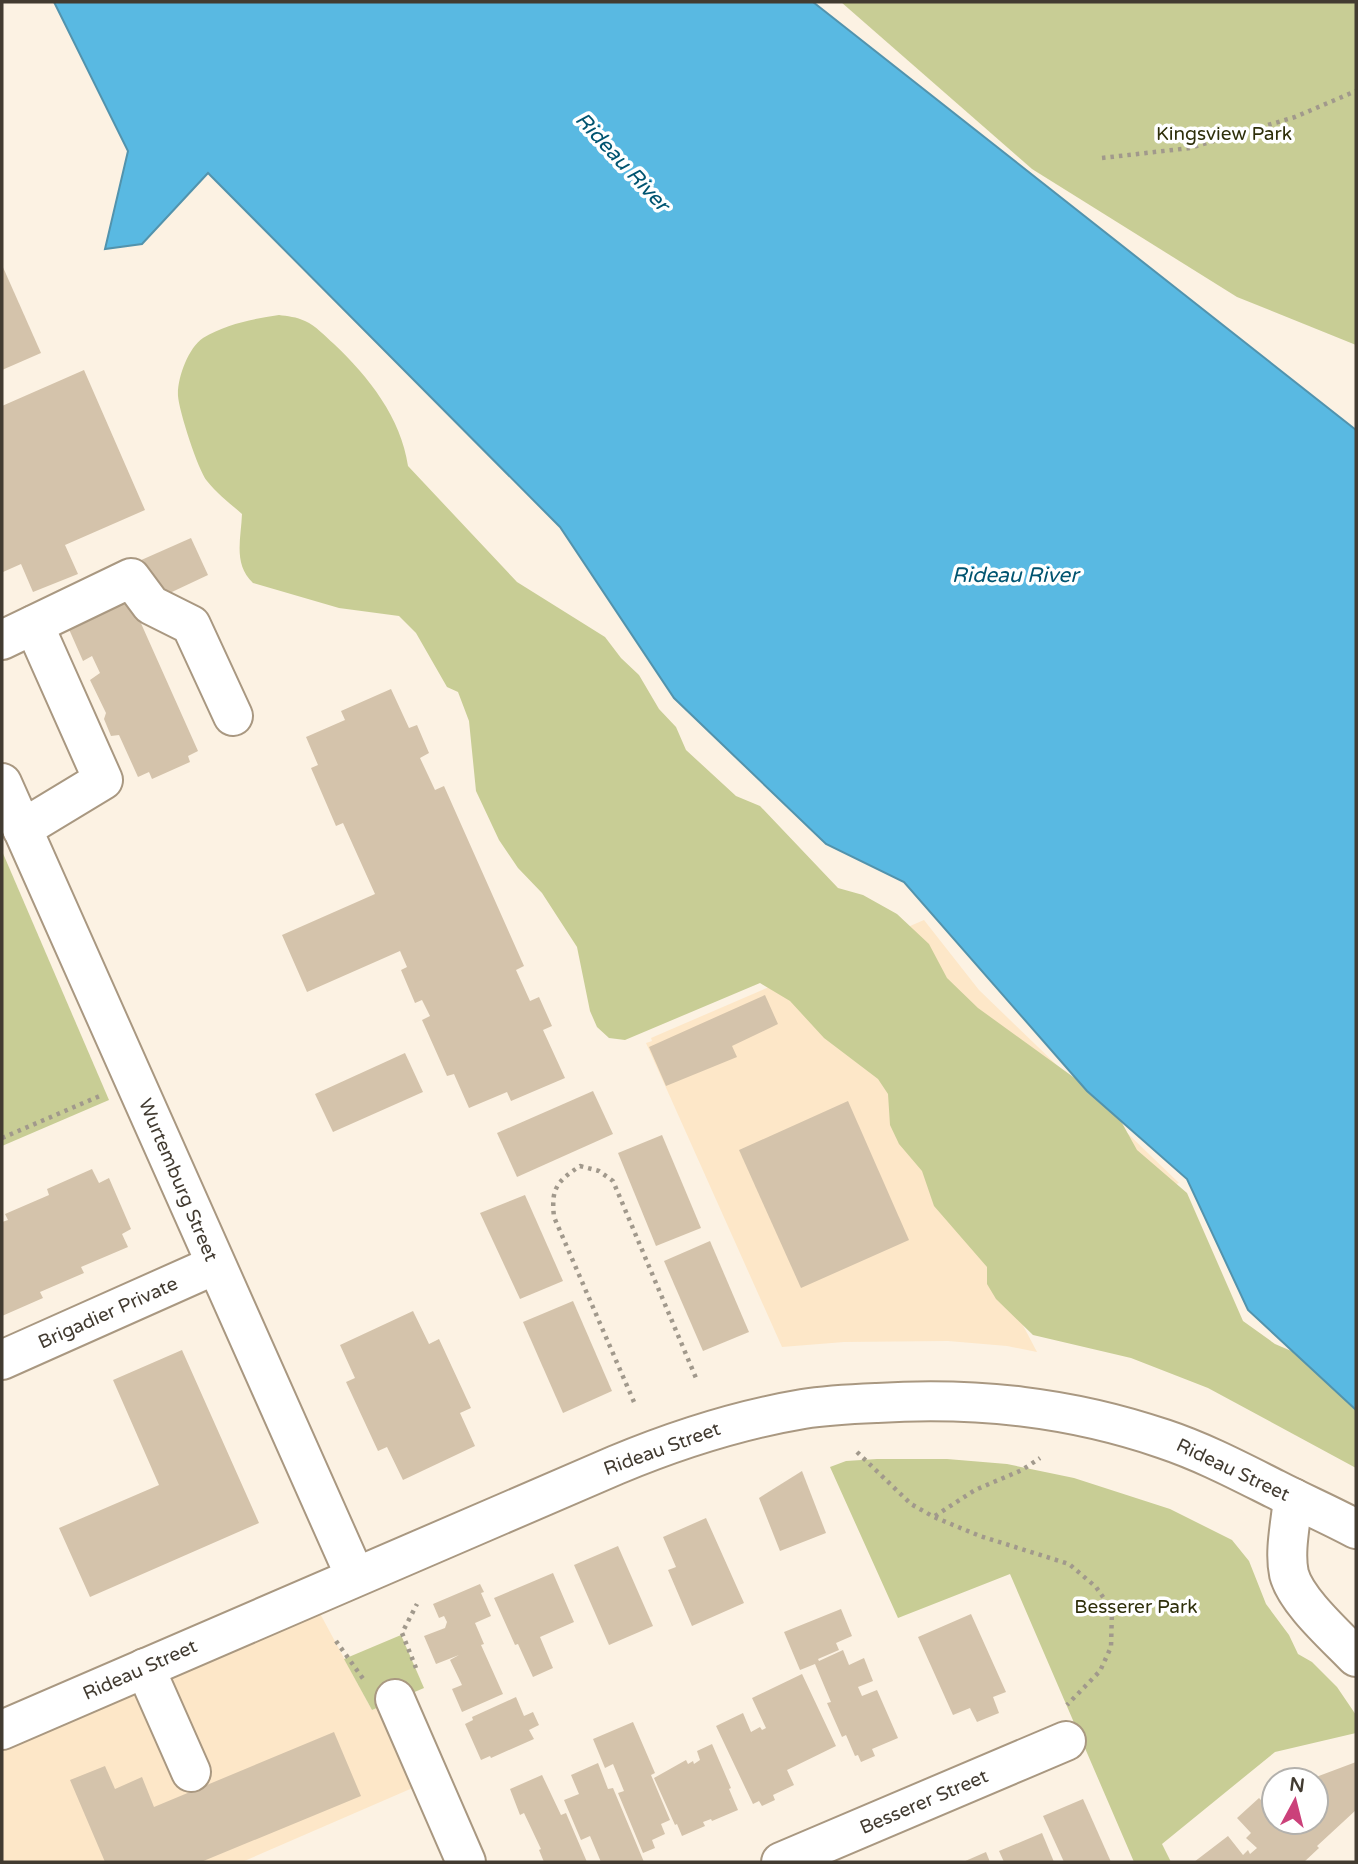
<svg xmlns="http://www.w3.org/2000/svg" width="1358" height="1864" viewBox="0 0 1358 1864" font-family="'Varela Round',sans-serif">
  <rect width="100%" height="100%" fill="#fcf2e3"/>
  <g fill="#fde7c8">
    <path d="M924,920L979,990L1179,1183L986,1255L1037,1352L1007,1346L948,1341L844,1342L782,1347L646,1043L652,1041L651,1038Z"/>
    <path d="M310,1595L372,1710L395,1699L431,1780L242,1862H2V1730Z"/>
  </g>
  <g fill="#c8cd95">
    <path d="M841,2H1356V345L1237,297L1032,169Z"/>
    <path d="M279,315C287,316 297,317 305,321C316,326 325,336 334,344C369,377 401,418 408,466L517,582L605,637L621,658L639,675L659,709L676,727L686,750L736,796L760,806L838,888L863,895L897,914L929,944L947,978L978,1008L1112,1105L1137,1150L1187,1193L1243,1321L1275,1344L1310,1359L1356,1399V1468L1208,1388L1131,1358L1033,1335L996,1299L987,1284V1267L934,1206L922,1171L899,1144L890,1125L888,1094L878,1079L824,1038L790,1001L760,983L625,1040L609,1038L597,1027L590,1011L577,947L542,893L518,868L499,840L476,791L469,721L458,692L447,687L416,633L399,616L339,608L253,583C233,564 241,539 242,514C231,504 217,494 207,481C198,470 179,411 178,396C177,379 188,348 203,338C226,324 252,319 279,315Z"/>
    <path d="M2,851L109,1100L2,1146Z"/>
    <path d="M877,1459H947L1007,1464L1074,1478L1170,1509L1232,1540L1249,1561L1266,1604L1289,1635L1298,1654L1312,1662L1337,1687L1356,1715V1733L1275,1752L1162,1844L1171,1862H1134L1010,1574L898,1618L830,1467L846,1461Z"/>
    <path d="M401,1635L424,1688L372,1710L344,1659Z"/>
  </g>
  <path fill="#59b9e2" stroke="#5293ad" stroke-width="2" d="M54,2H813L1356,430V1410L1248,1310L1187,1179L1087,1091L904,882L826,844L674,698L560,527L208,173L142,244L105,249L128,151Z"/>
  <g fill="#d4c3ab">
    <path d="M2,265L41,353L2,370Z"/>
    <path d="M84,370L145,510L65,545L78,574L33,592L21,564L3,572L2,569V406Z"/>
    <path d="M191,538L208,575L157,599L139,561Z"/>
    <path d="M127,592L198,751L188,756L190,762L152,779L149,772L138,777L119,735L111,736L104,719L106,713L90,680L100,673L92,656L83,661L68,627Z"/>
    <path d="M391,689L409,728L417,725L429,753L420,758L435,790L444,786L524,966L516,970L530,1001L539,997L552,1026L543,1030L565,1078L511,1101L507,1092L469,1108L454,1074L447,1076L422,1020L430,1016L422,1000L415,1003L401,970L407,967L400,951L307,992L282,935L375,894L343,823L336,826L311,768L318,765L306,737L345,720L341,711Z"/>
    <path d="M765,995L778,1024L732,1046L737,1057L666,1086L649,1047Z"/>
    <path d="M405,1053L423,1092L333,1132L315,1094Z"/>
    <path d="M593,1091L613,1134L517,1177L497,1133Z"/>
    <path d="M848,1101L909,1240L801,1288L739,1150Z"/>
    <path d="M662,1135L701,1228L656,1246L618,1153Z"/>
    <path d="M92,1169L99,1183L109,1178L131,1229L122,1234L128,1247L81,1267L84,1273L40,1292L43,1298L2,1316V1222L8,1220L5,1214L49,1195L47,1189Z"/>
    <path d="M525,1195L563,1281L520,1299L480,1213Z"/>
    <path d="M710,1241L749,1332L703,1351L664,1261Z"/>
    <path d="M573,1301L612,1391L563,1413L523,1322Z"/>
    <path d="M413,1311L429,1344L439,1339L471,1408L460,1413L475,1446L403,1480L387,1447L378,1451L346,1382L355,1378L340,1345Z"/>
    <path d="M182,1350L259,1523L90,1597L59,1528L159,1485L113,1380Z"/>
    <path d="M802,1471L826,1533L780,1551L759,1498Z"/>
    <path d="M706,1518L744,1603L692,1626L668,1570L676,1567L663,1537Z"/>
    <path d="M618,1546L653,1626L609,1645L574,1565Z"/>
    <path d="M553,1573L574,1622L540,1637L553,1668L533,1677L518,1644L515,1645L494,1598Z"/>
    <path d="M480,1584L484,1592L481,1593L491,1616L475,1623L484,1644L481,1645L503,1694L462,1712L452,1689L462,1685L450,1660L459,1655L436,1664L424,1636L445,1628L447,1622L444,1616L439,1618L433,1604Z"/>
    <path d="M841,1609L852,1636L836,1643L839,1650L818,1659L819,1661L843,1650L849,1665L864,1658L873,1681L858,1687L862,1696L877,1690L898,1738L872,1749L875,1756L861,1762L858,1755L855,1756L846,1735L842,1737L827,1703L831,1702L815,1664L800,1670L784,1632Z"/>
    <path d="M971,1614L1006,1692L993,1697L999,1713L977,1722L970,1708L953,1715L918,1637Z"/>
    <path d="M802,1674L836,1746L787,1770L794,1785L773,1795L775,1800L762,1806L759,1801L753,1804L716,1726L743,1713L751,1732L760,1727L762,1730L766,1728L752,1698Z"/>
    <path d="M516,1697L524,1716L533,1712L539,1725L529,1730L534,1739L491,1758L490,1756L481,1760L465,1724L473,1720L472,1717Z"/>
    <path d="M633,1722L655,1773L651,1775L670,1820L661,1824L665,1834L652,1840L655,1848L643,1853L618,1793L624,1791L613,1764L605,1768L593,1739Z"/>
    <path d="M334,1732L361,1796L201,1862H105L70,1780L105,1766L115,1789L142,1777L154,1807Z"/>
    <path d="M712,1744L731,1788L729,1789L738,1810L712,1821L711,1819L703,1822L705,1826L682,1836L677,1824L675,1825L654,1778L686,1760L688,1764L693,1761L694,1764L700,1760L697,1751Z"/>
    <path d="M1356,1762V1810L1317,1846L1319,1848L1304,1862H1194L1228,1836L1243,1855L1248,1850L1250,1854L1257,1848L1246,1838L1251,1833L1237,1818L1259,1798L1265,1804L1274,1796V1822H1316V1780H1308Z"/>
    <path d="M598,1763L608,1789L613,1788L644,1862H601L590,1836L581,1840L564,1800L579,1794L571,1775Z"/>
    <path d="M542,1775L561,1815L566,1813L587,1862H544L539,1850L541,1849L524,1813L520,1815L510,1789Z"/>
    <path d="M1083,1799L1111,1862H1064L1043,1816Z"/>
    <path d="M1042,1833L1054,1862H1004L999,1851Z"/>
    <path d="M986,1852L990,1862H963Z"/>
  </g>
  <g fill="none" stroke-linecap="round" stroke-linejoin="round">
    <g stroke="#a99881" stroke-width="42">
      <g id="minor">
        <path d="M2,640L131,578L151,605L191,625L233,716"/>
        <path d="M2,783L355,1576"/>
        <path d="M22,829L103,780L34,625"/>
        <path d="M2,1360L215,1265"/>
        <path d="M1293,1498C1291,1522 1284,1551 1289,1574C1296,1601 1336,1636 1356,1657"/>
        <path d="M145,1668L191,1772"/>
        <path d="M395,1699L466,1862"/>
        <path d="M781,1862L1066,1741"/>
      </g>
    </g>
    <g stroke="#a99881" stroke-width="42">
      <path id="major" d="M2,1730L616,1465C676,1440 738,1420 803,1409C828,1405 853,1404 877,1403C977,1397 1070,1407 1164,1439C1203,1452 1239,1471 1275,1489C1302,1503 1330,1515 1356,1529"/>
    </g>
    <g stroke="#a1998c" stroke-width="4.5" stroke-dasharray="3.5 5" stroke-linecap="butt">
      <path d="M1102,158L1190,148L1295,117L1356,91"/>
      <path d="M2,1138L102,1095"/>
      <path d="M634,1402L554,1217C551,1189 556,1182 580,1166L599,1171L613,1181L696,1378"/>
      <path d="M857,1452L911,1504L934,1517L980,1536L1069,1564L1096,1587L1112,1610L1111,1647L1100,1671L1067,1705"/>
      <path d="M935,1516L975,1490L1022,1470L1040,1458"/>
      <path d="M336,1641L364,1680"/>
      <path d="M416,1668L402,1633L417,1604"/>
    </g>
    <use href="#minor" stroke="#fff" stroke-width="38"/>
    <use href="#major" stroke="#fff" stroke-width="38"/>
  </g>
  <g text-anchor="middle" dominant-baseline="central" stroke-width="7" stroke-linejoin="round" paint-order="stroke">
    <g font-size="19" fill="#2e2f0a" stroke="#fff">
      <text x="1224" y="134">Kingsview Park</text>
      <text x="1136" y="1607">Besserer Park</text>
    </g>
    <g font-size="19" fill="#423b31" stroke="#fff">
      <text transform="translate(178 1180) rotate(67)">Wurtemburg Street</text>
      <text transform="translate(108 1313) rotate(-24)">Brigadier Private</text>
      <text transform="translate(662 1449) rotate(-20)">Rideau Street</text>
      <text transform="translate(1233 1470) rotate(25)">Rideau Street</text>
      <text transform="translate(140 1670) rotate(-24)">Rideau Street</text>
      <text transform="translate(924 1802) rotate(-23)">Besserer Street</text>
    </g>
    <g font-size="21" font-style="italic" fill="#005470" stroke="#fff">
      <text transform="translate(622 162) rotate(47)">Rideau River</text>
      <text x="1015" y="575">Rideau River</text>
    </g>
  </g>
  <rect width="1358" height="1864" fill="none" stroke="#423b31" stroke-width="7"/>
  <g transform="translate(1295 1801) rotate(7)"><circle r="33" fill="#ffffff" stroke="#b3b1ad" stroke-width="2"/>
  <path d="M0-5L12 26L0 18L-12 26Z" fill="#cb417a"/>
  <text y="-10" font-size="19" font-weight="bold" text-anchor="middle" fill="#423b31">N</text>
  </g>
</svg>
